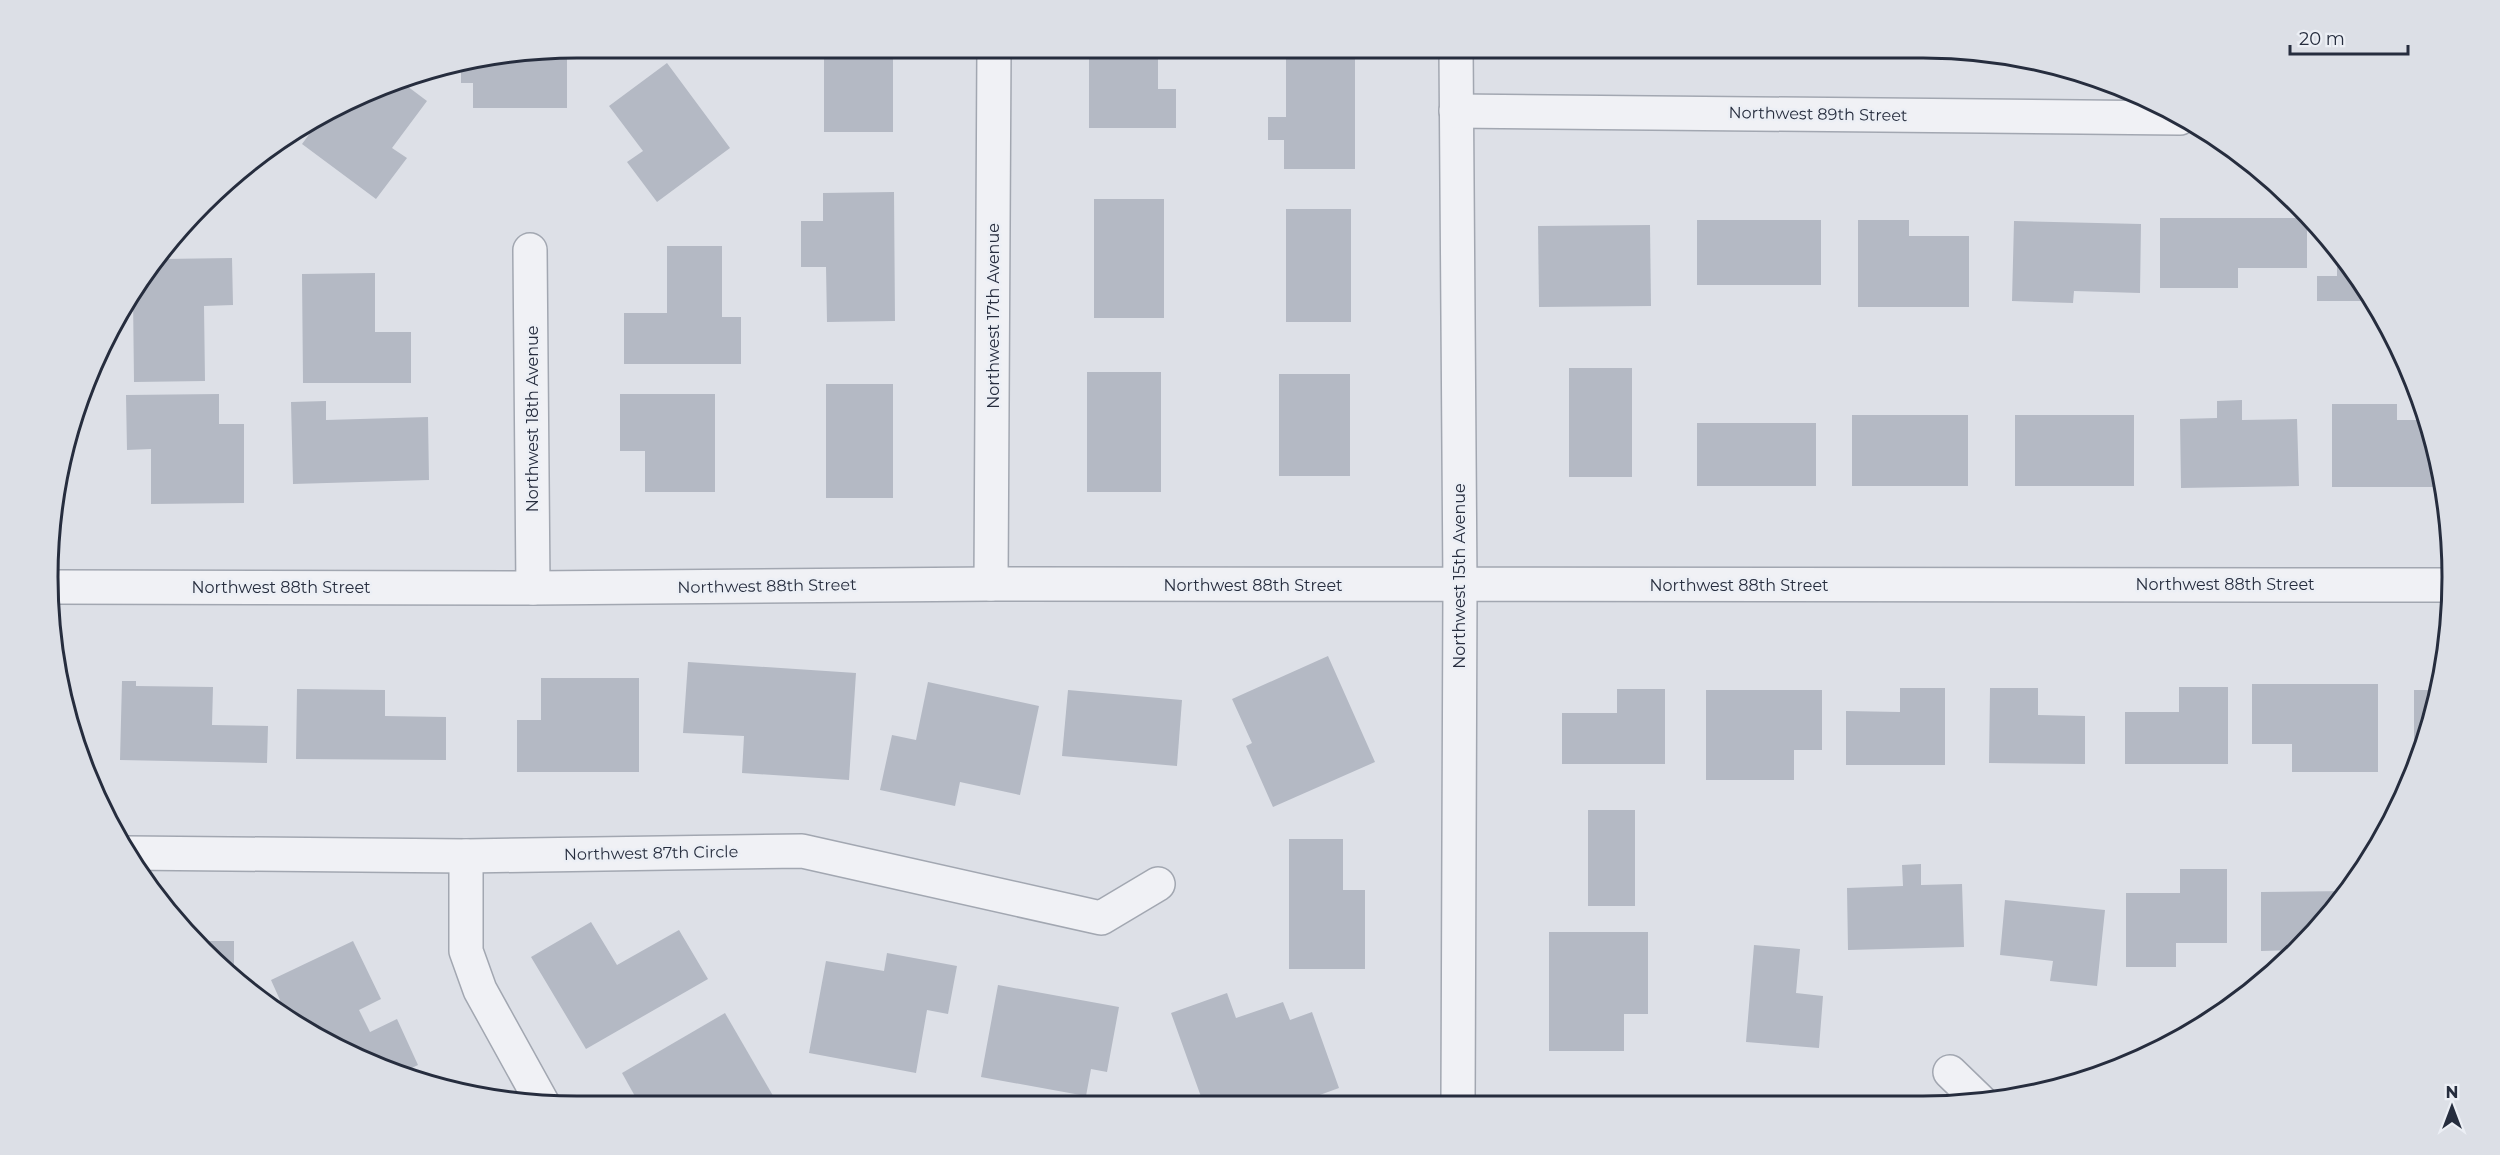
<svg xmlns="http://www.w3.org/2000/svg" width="2500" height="1155" viewBox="0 0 2500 1155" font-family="Montserrat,sans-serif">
  <rect width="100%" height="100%" fill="#dde0e7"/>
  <g fill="#b4b9c4">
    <rect x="824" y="48" width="69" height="84"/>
    <path d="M1089,48H1158V89H1176V128H1089Z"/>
    <path d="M1286,48H1355V169H1284V140H1268V117H1286Z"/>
    <path d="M567,50V108H473V83H461V67Z"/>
    <path d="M667,63L730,148L657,202L627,162L643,151L609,106Z"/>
    <path d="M399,80L427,101L392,148L407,158L376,199L302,144L325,113Z"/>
    <path d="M894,192L895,321L827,322L826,267H801V221H823V193Z"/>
    <rect x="1094" y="199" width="70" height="119"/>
    <rect x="1286" y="209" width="65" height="113"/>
    <path d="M2160,218H2307V268H2238V288H2160Z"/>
    <rect x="1697" y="220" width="124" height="65"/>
    <path d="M1858,220H1909V236H1969V307H1858Z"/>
    <path d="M2014,221L2141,224L2140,293L2074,291L2073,303L2012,301Z"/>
    <path d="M1650,225L1651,306L1539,307L1538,226Z"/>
    <path d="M667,246H722V317H741V364H624V313H667Z"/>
    <path d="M2337,251L2363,283L2372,301H2317V276H2337Z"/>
    <path d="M232,258L233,305L204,306L205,381L134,382L133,296L163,259Z"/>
    <path d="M375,273V332H411V383H303L302,274Z"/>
    <rect x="1569" y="368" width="63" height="109"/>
    <rect x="1087" y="372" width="74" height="120"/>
    <rect x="1279" y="374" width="71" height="102"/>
    <rect x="826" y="384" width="67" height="114"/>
    <path d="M219,394V424H244V503L151,504V449L127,450L126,395Z"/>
    <path d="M620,394H715V492H645V451H620Z"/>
    <path d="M2242,400V420L2297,419L2299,486L2181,488L2180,419L2217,418V401Z"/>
    <path d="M326,401V420L428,417L429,480L293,484L291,402Z"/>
    <path d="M2332,404H2397V420H2425L2442,474L2443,487H2332Z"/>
    <rect x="1852" y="415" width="116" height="71"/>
    <rect x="2015" y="415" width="119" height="71"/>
    <rect x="1697" y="423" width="119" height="63"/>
    <path d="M1328,656L1375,762L1273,807L1246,746L1252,743L1232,699Z"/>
    <path d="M688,662L856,673L849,780L742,773L744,736L683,733Z"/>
    <path d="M541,678H639V772H517V720H541Z"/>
    <path d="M122,681H136V686L213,687L212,725L268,726L267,763L120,760Z"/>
    <path d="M928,682L1039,706L1020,795L960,782L955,806L880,790L892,735L916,740Z"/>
    <path d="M2252,684H2378V772H2292V744H2252Z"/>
    <path d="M2179,687H2228V764H2125V712H2179Z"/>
    <path d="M1900,688H1945V765H1846V711L1900,712Z"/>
    <path d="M1990,688H2038V715L2085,716V764L1989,763Z"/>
    <path d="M297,689L385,690V716L446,717V760L296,759Z"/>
    <path d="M1617,689H1665V764H1562V713H1617Z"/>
    <path d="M1068,690L1182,700L1177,766L1062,756Z"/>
    <path d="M1706,690H1822V750H1794V780H1706Z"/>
    <path d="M2414,690H2439L2422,747H2414Z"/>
    <rect x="1588" y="810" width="47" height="96"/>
    <path d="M1289,839H1343V890H1365V969H1289Z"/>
    <path d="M1921,864V885L1962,884L1964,947L1848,950L1847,888L1903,886L1902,865Z"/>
    <path d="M2180,869H2227V943H2176V967H2126V893H2180Z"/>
    <path d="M2347,891L2343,900L2292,950L2261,951V892Z"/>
    <path d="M2005,900L2105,910L2097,986L2050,981L2053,961L2000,955Z"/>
    <path d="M591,922L617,965L679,930L708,979L586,1049L531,957Z"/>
    <path d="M1549,932H1648V1014H1624V1051H1549Z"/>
    <path d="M200,941H234V979L229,976Z"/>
    <path d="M353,941L381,999L359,1010L370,1032L397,1019L418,1065L399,1074L375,1067L274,1004L280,1000L271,980Z"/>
    <path d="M1754,945L1800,949L1796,993L1823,996L1819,1048L1746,1042Z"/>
    <path d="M887,953L957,966L948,1014L927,1010L916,1073L809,1053L826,961L884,971Z"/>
    <path d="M998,985L1119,1007L1107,1072L1091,1069L1086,1096L981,1077Z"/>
    <path d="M1227,993L1236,1018L1283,1002L1290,1020L1312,1012L1339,1088L1292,1105H1204L1171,1013Z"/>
    <path d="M725,1013L779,1106L641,1107L622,1073Z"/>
    <path d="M1796,1095L1797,1103H1742V1101Z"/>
    <rect x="1587" y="1097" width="45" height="7"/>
  </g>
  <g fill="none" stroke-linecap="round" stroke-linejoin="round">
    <g stroke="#a2a7b1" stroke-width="36">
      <g id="street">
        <path d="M1456,48L1460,586L1458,1104"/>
        <path d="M1456,111L2180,118"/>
        <path d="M530,250L533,588"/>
        <path d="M991,584L994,48"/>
        <path d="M55,587L533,588L991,584L2451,585"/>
        <path d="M127,853L466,856L802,851L1101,918L1158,884"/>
        <path d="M466,856V951L480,990L543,1104"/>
        <path d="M1950,1072L1981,1102"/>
      </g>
    </g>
    <use href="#street" stroke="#f0f1f5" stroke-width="33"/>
  </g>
  <g text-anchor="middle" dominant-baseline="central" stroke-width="5" stroke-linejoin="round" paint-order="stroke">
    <g font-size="16" fill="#262d3e" stroke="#eceff5">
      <text transform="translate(1818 114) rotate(1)">Northwest 89th Street</text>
      <text transform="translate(993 316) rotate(-90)">Northwest 17th Avenue</text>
      <text transform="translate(532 419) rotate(-90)">Northwest 18th Avenue</text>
      <text transform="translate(1459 576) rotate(-90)">Northwest 15th Avenue</text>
      <text x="2225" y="584">Northwest 88th Street</text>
      <text x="1253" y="585">Northwest 88th Street</text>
      <text x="1739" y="585">Northwest 88th Street</text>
      <text transform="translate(767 586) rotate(-1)">Northwest 88th Street</text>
      <text x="281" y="587">Northwest 88th Street</text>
      <text transform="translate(651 853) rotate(-1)">Northwest 87th Circle</text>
    </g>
  </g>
  <path d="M0 0H2500V1155H0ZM577 58H1923A519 519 0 0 1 2442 577V577A519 519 0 0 1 1923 1096H577A519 519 0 0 1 58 577V577A519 519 0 0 1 577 58Z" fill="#dcdfe6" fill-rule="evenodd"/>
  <path fill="none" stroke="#262d3e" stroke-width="3" d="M577 58H1923A519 519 0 0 1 2442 577V577A519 519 0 0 1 1923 1096H577A519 519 0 0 1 58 577V577A519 519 0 0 1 577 58Z"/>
  <g transform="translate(2452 1107)" stroke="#eceff5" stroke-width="4.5" paint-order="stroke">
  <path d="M0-4.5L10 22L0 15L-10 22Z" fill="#262d3e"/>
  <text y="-9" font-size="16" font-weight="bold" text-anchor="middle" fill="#262d3e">N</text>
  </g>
  <path d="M2290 45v9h118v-9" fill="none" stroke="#262d3e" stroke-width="3"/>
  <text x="2299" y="45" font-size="18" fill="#262d3e" stroke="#eceff5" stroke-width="4.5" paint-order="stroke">20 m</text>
</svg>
